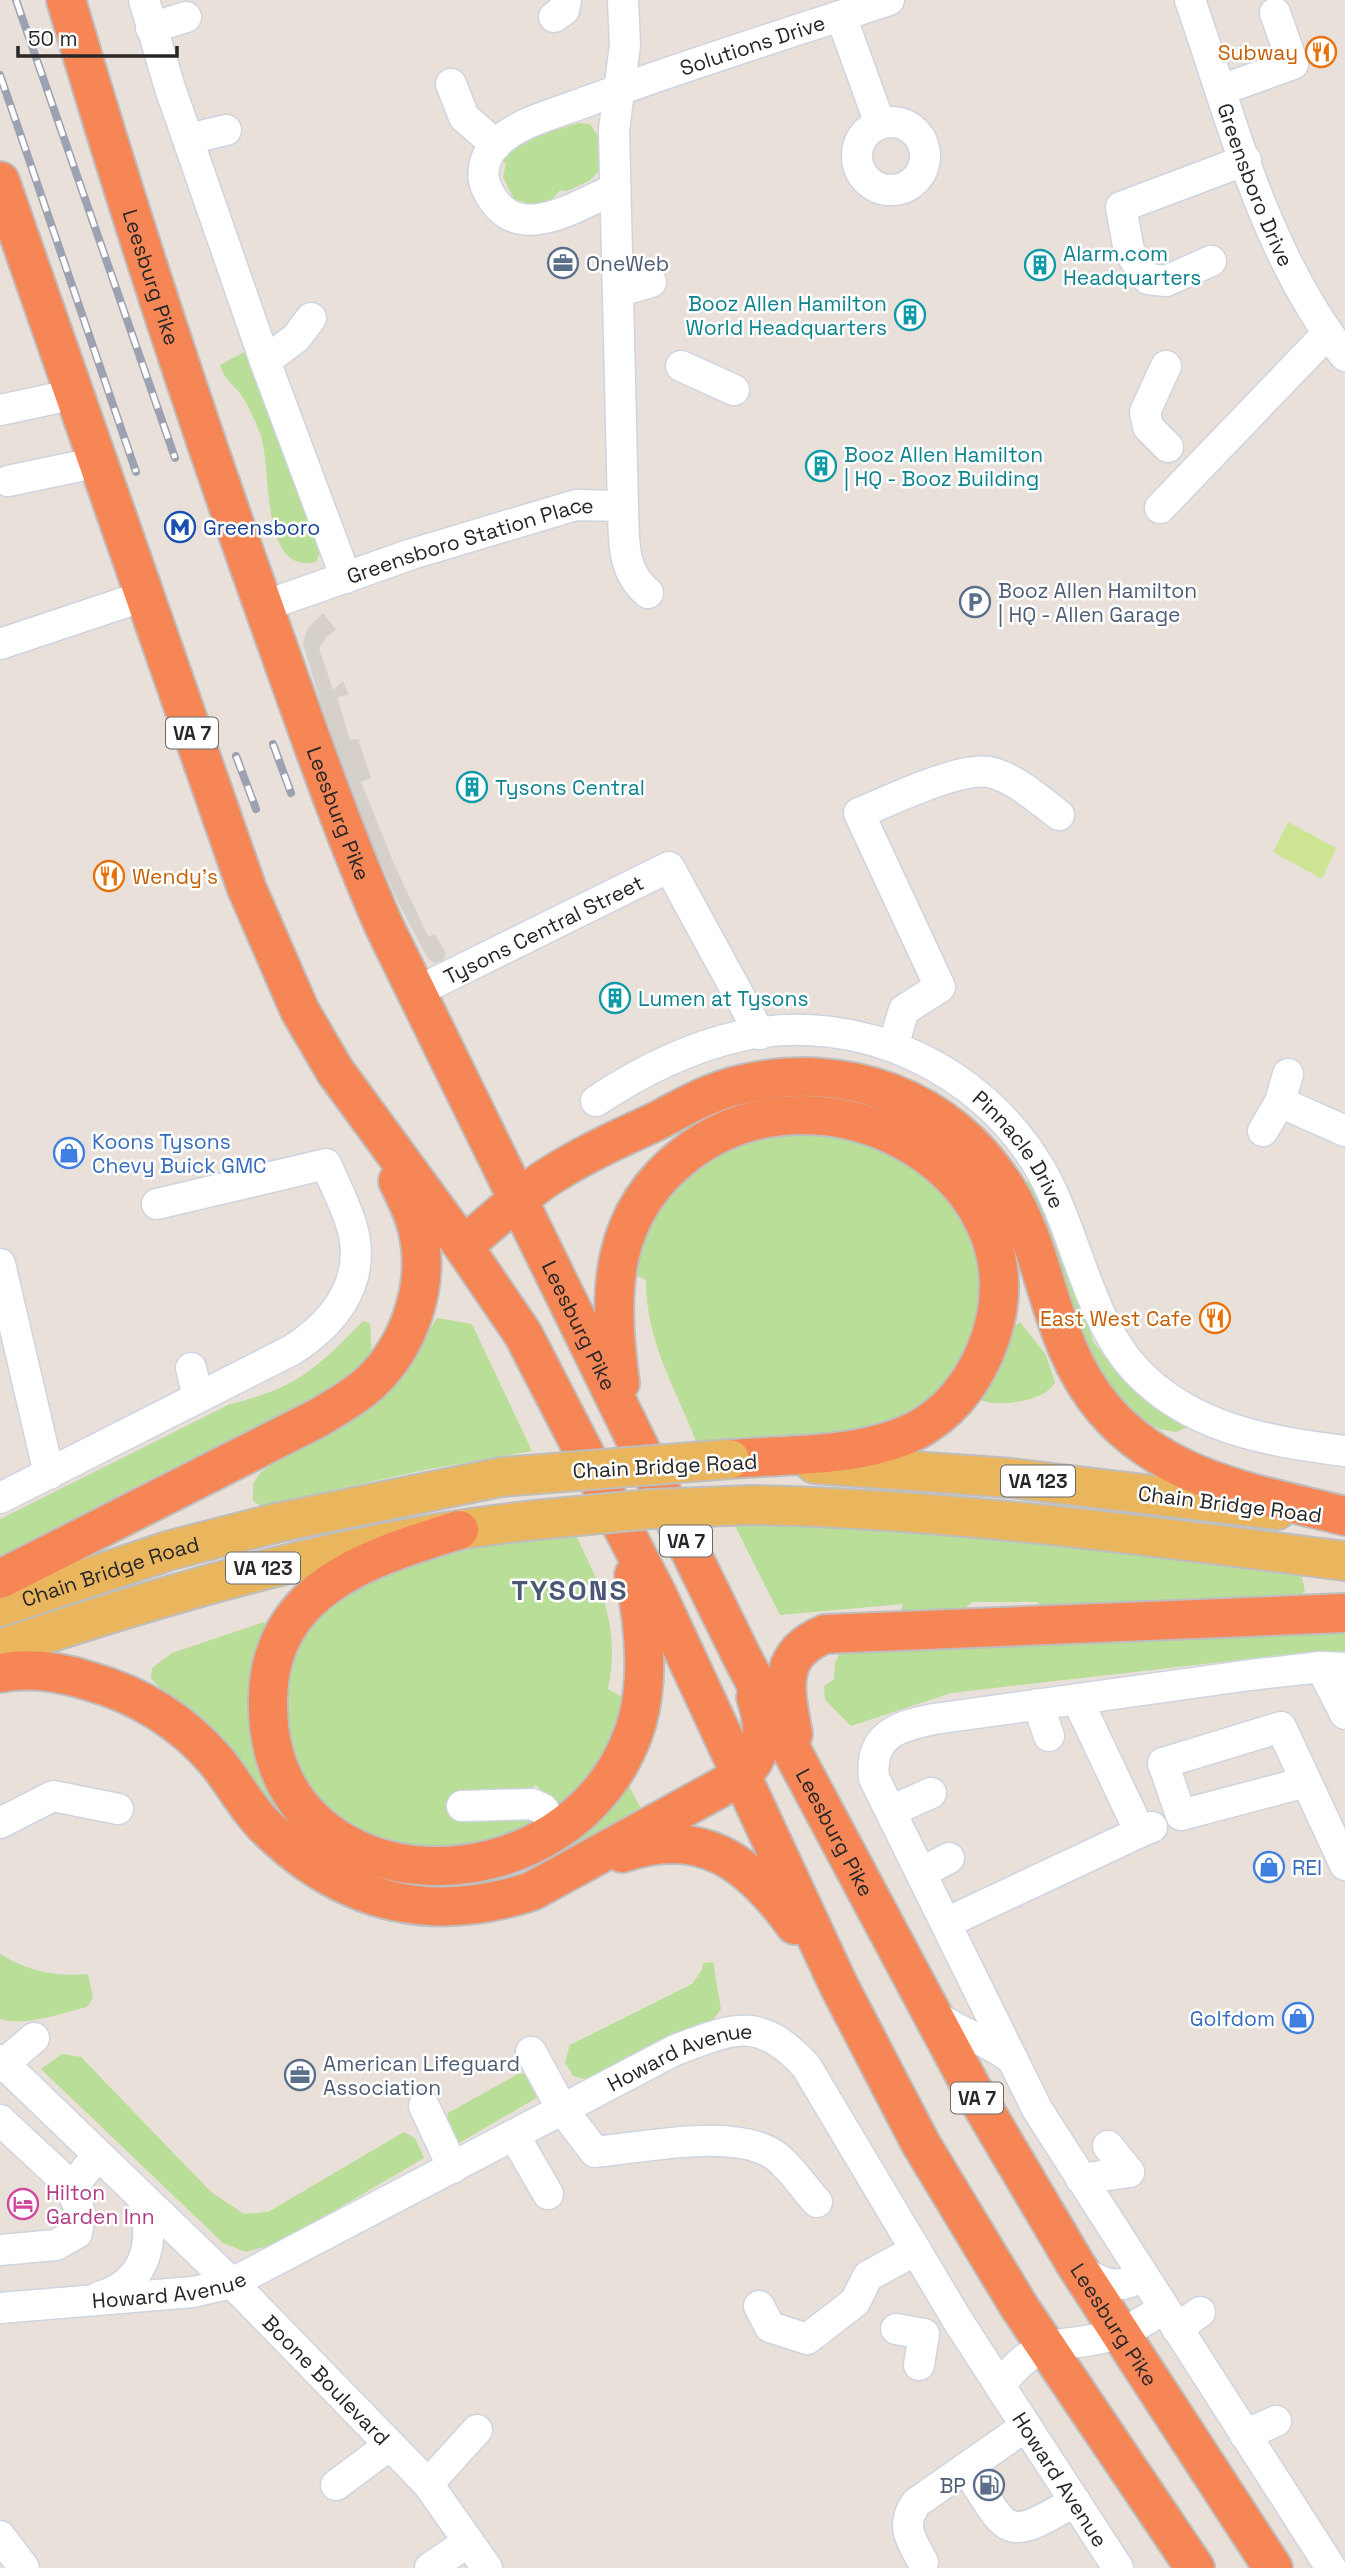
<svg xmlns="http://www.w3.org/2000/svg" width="1345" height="2568" viewBox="0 0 1345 2568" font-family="'Space Grotesk',sans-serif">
  <rect width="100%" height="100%" fill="#e9e0d9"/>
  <g fill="#b9de97">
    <path d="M578,123L590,124L602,142L601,169L589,181L567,191L560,190C548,208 533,206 514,199L503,177L506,164L502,161C517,137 553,132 578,123Z"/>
    <path d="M246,351L320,552L316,562C259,575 273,470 260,433C255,421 246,399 237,390C227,378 226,381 220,365Z"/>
    <path d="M777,1125L865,1129L959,1197L987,1284L969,1355L927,1407L893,1423L834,1435L696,1441C674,1385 646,1341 646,1280L627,1271L636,1235L683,1173Z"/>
    <path d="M1027,1181L1037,1184L1094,1343L1123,1379L1188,1427L1176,1432L1159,1429L1137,1416L1101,1384L1020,1188Z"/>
    <path d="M437,1318L472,1324L532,1451L429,1469L261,1506L253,1501V1484L260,1473L404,1368Z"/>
    <path d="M363,1321L370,1323L372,1359L354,1378L0,1561V1519L230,1404C297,1388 316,1369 363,1321Z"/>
    <path d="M1020,1322L1046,1355L1055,1382C1046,1402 995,1409 976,1398L1015,1326Z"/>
    <path d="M732,1520L916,1527L1291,1570L1302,1577L1305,1591L1297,1598L1062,1604L1050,1613L1037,1602H973L955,1615L899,1616L903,1604L780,1615Z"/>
    <path d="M574,1532C601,1585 621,1629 608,1689L624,1698L610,1746L597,1773L560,1809L536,1785L518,1797L530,1817L529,1825L465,1850L390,1844L332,1814L297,1775L281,1709L290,1652L315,1614L366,1579L498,1541Z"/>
    <path d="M264,1622L269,1629L262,1765L427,1876L628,1784L642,1811L525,1869L497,1878L465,1884H429L345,1873L291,1837L151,1678L152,1668L172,1653Z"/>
    <path d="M1345,1622V1652L1317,1651L951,1693L851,1726L825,1700L824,1686L834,1679L835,1663L841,1650Z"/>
    <path d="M0,1954C27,1971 56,1977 88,1974L93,1998L87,2007C61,2013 26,2027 0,2019Z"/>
    <path d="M713,1962L721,2009L712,2021L598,2076L585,2079L573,2076L565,2062L570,2045L692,1984L702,1970L703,1963Z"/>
    <path d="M62,2054L81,2057L211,2192L244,2214L268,2212L404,2132L415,2138L424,2158L279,2243L246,2252L223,2243L41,2069Z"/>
    <path d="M520,2073L529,2075L538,2097L459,2143L446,2125L448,2113Z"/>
  </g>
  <path fill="#cde593" d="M1288,822L1336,848L1322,879L1273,852Z"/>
  <path fill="#d6d0cb" d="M323,613L336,630L327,636L319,648L333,690L343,681L349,695L337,697L350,740L358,739L371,778L361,782L394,864L427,934L430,937L435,934L446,954L442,961L435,963L428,959L398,902L366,830L322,707L303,644L307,629Z"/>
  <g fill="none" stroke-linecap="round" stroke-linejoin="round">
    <g stroke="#ced4e0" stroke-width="33">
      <g id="minor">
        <path d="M144,0L170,88L265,361L346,578"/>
        <path id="s1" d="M1190,0C1232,120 1265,255 1345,356"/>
        <path d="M841,16L880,124"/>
        <path d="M554,17L564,10L566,0"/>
        <path d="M151,28L186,17"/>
        <path d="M451,84L464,117L496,145"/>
        <path d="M1221,90L1293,64L1275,13"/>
        <circle cx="891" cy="156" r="34"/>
        <path d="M188,139L226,130"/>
        <path id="s2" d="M615,189C573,207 515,248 487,189C480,175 484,157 495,145C518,121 561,112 591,100C689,64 789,33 889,0"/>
        <path d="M1211,261L1166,281L1148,279L1129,251L1121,207L1246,160"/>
        <path d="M620,291L651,282"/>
        <path d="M265,361L296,338L311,318"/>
        <path d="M681,366L734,390"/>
        <path d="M1166,366L1145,412L1148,427L1168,447"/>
        <path d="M0,410L75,394"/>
        <path d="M8,481L99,462"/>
        <path d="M623,506C624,538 621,571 648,593"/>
        <path d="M1160,508L1328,333"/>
        <path id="s3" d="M264,606L412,554L576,505L623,506L614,130L625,45L623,0"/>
        <path d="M0,644L144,596"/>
        <path id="s4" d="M416,992L669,867L760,1034"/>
        <path d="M893,1046L904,1010L940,987L859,813C889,801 958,767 989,772C1014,777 1039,800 1059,815"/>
        <path id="s5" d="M596,1101C641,1071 687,1048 740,1036C858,1010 983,1068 1042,1172C1076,1233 1088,1317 1134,1368C1190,1429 1267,1441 1345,1451"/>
        <path d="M1280,1102L1345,1131"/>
        <path d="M1263,1131L1280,1102L1288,1074"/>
        <path d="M0,1264L49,1474"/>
        <path d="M191,1368L198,1397"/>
        <path d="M0,1498L292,1350C332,1324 364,1287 354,1235C349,1211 335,1186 326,1164L157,1204"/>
        <path d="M1321,1667L1345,1714"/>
        <path d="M1077,1699L1140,1832L1152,1827"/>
        <path d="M1038,1704L1049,1736"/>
        <path d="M1306,1782L1181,1815L1163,1763L1281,1727L1345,1865"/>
        <path d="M462,1806L532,1804L543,1809L558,1831"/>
        <path d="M891,1811L931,1793"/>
        <path d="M0,1823L53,1796L118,1809"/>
        <path d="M921,1873L949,1858"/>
        <path d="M946,1923L1140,1832"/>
        <path d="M933,2013C957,2034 988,2039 1013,2060"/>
        <path d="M531,2052L562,2109L595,2152C642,2148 738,2126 777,2157C792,2169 804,2188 817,2202"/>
        <path id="s6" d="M0,2060L247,2298L428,2484L487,2568"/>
        <path d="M0,2067L34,2038"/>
        <path d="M424,2106L453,2168"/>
        <path d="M0,2120L72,2187"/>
        <path d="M514,2135L548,2194"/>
        <path d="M1108,2146L1129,2172"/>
        <path d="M1081,2179L1129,2172"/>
        <path d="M0,2250L56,2245L77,2233L80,2213L72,2187L98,2155"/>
        <path d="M1077,2267C1098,2283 1119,2293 1142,2275"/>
        <path d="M99,2297C148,2283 156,2239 142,2197"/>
        <path d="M759,2306L770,2327L807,2339L855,2302L868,2276L916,2250"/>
        <path id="s7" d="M0,2308L193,2292L232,2283L675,2050C735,2028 758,2015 806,2066L958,2321L1118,2568"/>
        <path d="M896,2329L924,2334L919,2365"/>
        <path d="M1177,2329L1200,2312"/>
        <path d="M1000,2386C1040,2330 1065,2352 1120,2333C1135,2328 1150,2317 1163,2309"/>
        <path d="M1245,2435L1276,2421"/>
        <path d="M966,2468C1009,2533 1002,2545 1075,2501"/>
        <path d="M428,2484L477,2430"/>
        <path d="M336,2485L390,2445"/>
        <path d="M0,2536L24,2568"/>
        <path d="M923,2562C911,2540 900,2526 916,2503L1026,2426"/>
        <path d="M430,2568L468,2542"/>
        <path d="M1331,2568L1037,2109L874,1778C869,1735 898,1726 934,1719L1250,1675L1321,1667L1345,1668"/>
      </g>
    </g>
    <g stroke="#bebebe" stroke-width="42">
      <g id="major">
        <path d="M815,1464L1011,1478L1277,1510"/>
        <path d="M752,1505C951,1509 1148,1536 1345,1561"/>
        <path id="s8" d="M0,1607L171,1550L276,1523L501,1477"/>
        <path d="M0,1649C177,1590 349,1540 535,1520"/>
      </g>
    </g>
    <g stroke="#bebebe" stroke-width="42">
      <g id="highway">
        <path id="s9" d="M66,0C127,208 195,415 268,619C305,722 340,825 384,926L743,1659L970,2085L1076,2265L1273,2568"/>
        <path d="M0,181L247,889L300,1011L335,1071L463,1246L523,1334L657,1594L839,1986L921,2144L1020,2308L1195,2568"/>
        <path d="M463,1246C494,1221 524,1191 558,1171C589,1152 622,1137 655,1122C682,1108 709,1092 739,1085C843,1059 950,1097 1007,1190C1050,1259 1047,1341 1104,1409C1165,1481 1258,1494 1345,1516"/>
        <path d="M620,1383C608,1293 608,1214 686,1154C826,1046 1058,1178 985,1352C971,1385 948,1413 917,1430C861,1458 791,1454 730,1459"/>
        <path d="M459,1530C372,1557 271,1586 268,1697C261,1916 578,1920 637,1722C650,1675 644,1622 634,1575"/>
        <path d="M0,1579L318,1418C336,1407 355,1397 371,1382C409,1346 429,1287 419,1236C416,1216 406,1198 398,1181"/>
        <path d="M0,1673C30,1667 61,1672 89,1681C139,1695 183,1722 217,1762C234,1783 246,1807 265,1826C342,1903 429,1925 532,1891L740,1777C765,1754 766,1728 756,1697"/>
        <path d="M793,1734C785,1690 775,1655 825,1634L1345,1613"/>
        <path d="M622,1853C702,1826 749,1862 795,1925"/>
      </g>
    </g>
    <use href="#minor" stroke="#fff" stroke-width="30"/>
    <use href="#major" stroke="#eab65d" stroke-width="38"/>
    <use href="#highway" stroke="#f78656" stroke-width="38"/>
    <g stroke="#9ca2b1" stroke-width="8">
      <g id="rail">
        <path d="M16,0L175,458"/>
        <path d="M0,75L136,472"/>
        <path d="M273,744L291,793"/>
        <path d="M236,756L256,809"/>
      </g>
    </g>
    <use href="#rail" stroke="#fff" stroke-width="5" stroke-dasharray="16" stroke-linecap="butt"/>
    <g stroke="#bebebe" stroke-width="42" stroke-linecap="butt">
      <g id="major-bridge">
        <path d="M501,1477L730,1459"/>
        <path d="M535,1520L651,1509L752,1505"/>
      </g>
    </g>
    <use href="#major-bridge" stroke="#eab65d" stroke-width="38"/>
  </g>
  <defs>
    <g id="restaurant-ring" transform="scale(1.575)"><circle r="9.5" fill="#fff" stroke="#e8710a" stroke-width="1.5"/><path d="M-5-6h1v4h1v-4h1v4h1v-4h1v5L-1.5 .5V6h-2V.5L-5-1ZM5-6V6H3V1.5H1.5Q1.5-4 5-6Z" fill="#e8710a"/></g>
    <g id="office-ring" transform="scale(1.575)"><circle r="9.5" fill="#fff" stroke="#5c6f8a" stroke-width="1.5"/><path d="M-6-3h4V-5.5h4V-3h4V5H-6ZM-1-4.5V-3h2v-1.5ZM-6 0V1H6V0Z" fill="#5c6f8a"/></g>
    <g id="building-ring" transform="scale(1.575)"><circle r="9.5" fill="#fff" stroke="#0f9aa8" stroke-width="1.5"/><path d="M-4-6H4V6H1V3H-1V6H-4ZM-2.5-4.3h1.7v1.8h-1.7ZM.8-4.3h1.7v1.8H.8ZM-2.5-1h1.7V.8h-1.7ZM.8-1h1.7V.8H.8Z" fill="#0f9aa8"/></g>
    <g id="metro-ring" transform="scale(1.575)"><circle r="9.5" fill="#fff" stroke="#1a4fb4" stroke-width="1.5"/><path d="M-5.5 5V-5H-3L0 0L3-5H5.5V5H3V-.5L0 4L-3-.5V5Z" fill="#1a4fb4"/></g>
    <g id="parking-ring" transform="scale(1.575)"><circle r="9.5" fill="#fff" stroke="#5c6f8a" stroke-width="1.5"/><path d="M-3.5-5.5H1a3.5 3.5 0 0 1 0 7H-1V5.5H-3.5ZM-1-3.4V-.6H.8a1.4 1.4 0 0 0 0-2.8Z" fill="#5c6f8a"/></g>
    <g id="shop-ring" transform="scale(1.575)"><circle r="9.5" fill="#fff" stroke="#3f7fe0" stroke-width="1.5"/><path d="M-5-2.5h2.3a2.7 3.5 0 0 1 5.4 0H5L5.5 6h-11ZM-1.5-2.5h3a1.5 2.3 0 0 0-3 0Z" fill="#3f7fe0"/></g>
    <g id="hotel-ring" transform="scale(1.575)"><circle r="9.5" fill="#fff" stroke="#d1479c" stroke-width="1.5"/><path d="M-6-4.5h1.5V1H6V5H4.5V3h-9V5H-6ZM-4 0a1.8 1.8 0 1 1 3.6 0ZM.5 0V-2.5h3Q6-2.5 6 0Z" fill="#d1479c"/></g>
    <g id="fuel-ring" transform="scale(1.575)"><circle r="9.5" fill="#fff" stroke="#5c6f8a" stroke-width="1.5"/><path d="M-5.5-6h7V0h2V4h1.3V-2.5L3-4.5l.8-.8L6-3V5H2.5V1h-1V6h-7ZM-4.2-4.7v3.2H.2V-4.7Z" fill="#5c6f8a"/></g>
  </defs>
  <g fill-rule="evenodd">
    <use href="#restaurant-ring" x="1321" y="52"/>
    <use href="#office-ring" x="563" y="263"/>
    <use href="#building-ring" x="1040" y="265"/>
    <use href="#building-ring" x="910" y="315"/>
    <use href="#building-ring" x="821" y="466"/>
    <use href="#metro-ring" x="180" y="527"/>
    <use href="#parking-ring" x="975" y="602"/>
    <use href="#building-ring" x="472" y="787"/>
    <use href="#restaurant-ring" x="109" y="876"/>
    <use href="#building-ring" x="615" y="998"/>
    <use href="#shop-ring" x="69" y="1153"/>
    <use href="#restaurant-ring" x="1215" y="1318"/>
    <use href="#shop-ring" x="1269" y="1867"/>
    <use href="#shop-ring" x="1298" y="2018"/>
    <use href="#office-ring" x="300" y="2075"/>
    <use href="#hotel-ring" x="23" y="2204"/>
    <use href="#fuel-ring" x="989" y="2485"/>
  </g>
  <g text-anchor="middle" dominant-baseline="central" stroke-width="5" stroke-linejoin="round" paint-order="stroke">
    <g fill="#fff" stroke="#686868" stroke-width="2">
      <rect x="166" y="717.5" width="52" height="31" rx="5"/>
      <rect x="1001" y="1465.5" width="74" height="31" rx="5"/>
      <rect x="660" y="1525.5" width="52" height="31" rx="5"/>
      <rect x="226" y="1552.5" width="74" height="31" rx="5"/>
      <rect x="951" y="2082.5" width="52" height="31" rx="5"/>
    </g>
    <g font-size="19" font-weight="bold" fill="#272727">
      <text x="192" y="733">VA 7</text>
      <text x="1038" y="1481">VA 123</text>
      <text x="686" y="1541">VA 7</text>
      <text x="263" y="1568">VA 123</text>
      <text x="977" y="2098">VA 7</text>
    </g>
    <g font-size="21" fill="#272727" stroke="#fff">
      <text stroke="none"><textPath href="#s2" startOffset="472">Solutions Drive</textPath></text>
      <text stroke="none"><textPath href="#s1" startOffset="196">Greensboro Drive</textPath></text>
      <text stroke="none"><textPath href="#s9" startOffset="290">Leesburg Pike</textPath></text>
      <text stroke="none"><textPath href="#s3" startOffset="217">Greensboro Station Place</textPath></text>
      <text stroke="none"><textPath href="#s9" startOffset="858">Leesburg Pike</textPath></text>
      <text stroke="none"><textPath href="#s4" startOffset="142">Tysons Central Street</textPath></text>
      <text stroke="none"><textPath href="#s5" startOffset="481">Pinnacle Drive</textPath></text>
      <text stroke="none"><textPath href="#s9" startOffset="1424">Leesburg Pike</textPath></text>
      <text transform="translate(665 1466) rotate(-3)">Chain Bridge Road</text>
      <text transform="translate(1230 1504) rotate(7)">Chain Bridge Road</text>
      <text stroke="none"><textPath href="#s8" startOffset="116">Chain Bridge Road</textPath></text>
      <text stroke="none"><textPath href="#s9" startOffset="1992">Leesburg Pike</textPath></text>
      <text stroke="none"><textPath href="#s7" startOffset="737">Howard Avenue</textPath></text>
      <text stroke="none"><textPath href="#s7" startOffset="170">Howard Avenue</textPath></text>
      <text stroke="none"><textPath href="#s9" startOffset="2558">Leesburg Pike</textPath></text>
      <text stroke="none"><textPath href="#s6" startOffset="457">Boone Boulevard</textPath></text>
      <text stroke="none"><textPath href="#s7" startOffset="1365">Howard Avenue</textPath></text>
    </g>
    <g font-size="21" fill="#c56008" stroke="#fff" text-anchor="end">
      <text x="1298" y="52">Subway</text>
      <text x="132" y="876" text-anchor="start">Wendy's</text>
      <text x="1192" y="1318">East West Cafe</text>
    </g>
    <g font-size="21" fill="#0d838f" stroke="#fff" text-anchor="start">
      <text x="1063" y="253">Alarm.com<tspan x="1063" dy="24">Headquarters</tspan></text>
      <text x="887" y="303" text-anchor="end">Booz Allen Hamilton<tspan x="887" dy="24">World Headquarters</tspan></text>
      <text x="844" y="454">Booz Allen Hamilton<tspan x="844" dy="24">| HQ - Booz Building</tspan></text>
      <text x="495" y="787">Tysons Central</text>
      <text x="638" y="998">Lumen at Tysons</text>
    </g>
    <g font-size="21" fill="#4e5e75" stroke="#fff" text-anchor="start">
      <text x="586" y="263">OneWeb</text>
      <text x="998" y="590">Booz Allen Hamilton<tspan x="998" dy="24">| HQ - Allen Garage</tspan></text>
      <text x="323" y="2063">American Lifeguard<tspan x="323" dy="24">Association</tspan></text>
      <text x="966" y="2485" text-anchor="end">BP</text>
    </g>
    <g font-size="21" fill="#164399" stroke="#fff" text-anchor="start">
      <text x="203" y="527">Greensboro</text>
    </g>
    <g font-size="21" fill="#366cbe" stroke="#fff" text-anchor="start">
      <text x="92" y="1141">Koons Tysons<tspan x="92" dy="24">Chevy Buick GMC</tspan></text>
      <text x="1292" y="1867">REI</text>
      <text x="1275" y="2018" text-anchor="end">Golfdom</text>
    </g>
    <g font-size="21" fill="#b23c85" stroke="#fff" text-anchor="start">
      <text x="46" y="2192">Hilton<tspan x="46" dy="24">Garden Inn</tspan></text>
    </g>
    <g font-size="28" font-weight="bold" letter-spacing="2" fill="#4a5775" stroke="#fff">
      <text x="570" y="1590">TYSONS</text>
    </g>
  </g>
  <path d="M18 46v10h159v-10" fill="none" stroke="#272727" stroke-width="3.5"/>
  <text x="28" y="46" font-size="21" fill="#272727" stroke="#ffffff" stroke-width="5" paint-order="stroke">50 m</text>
</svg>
